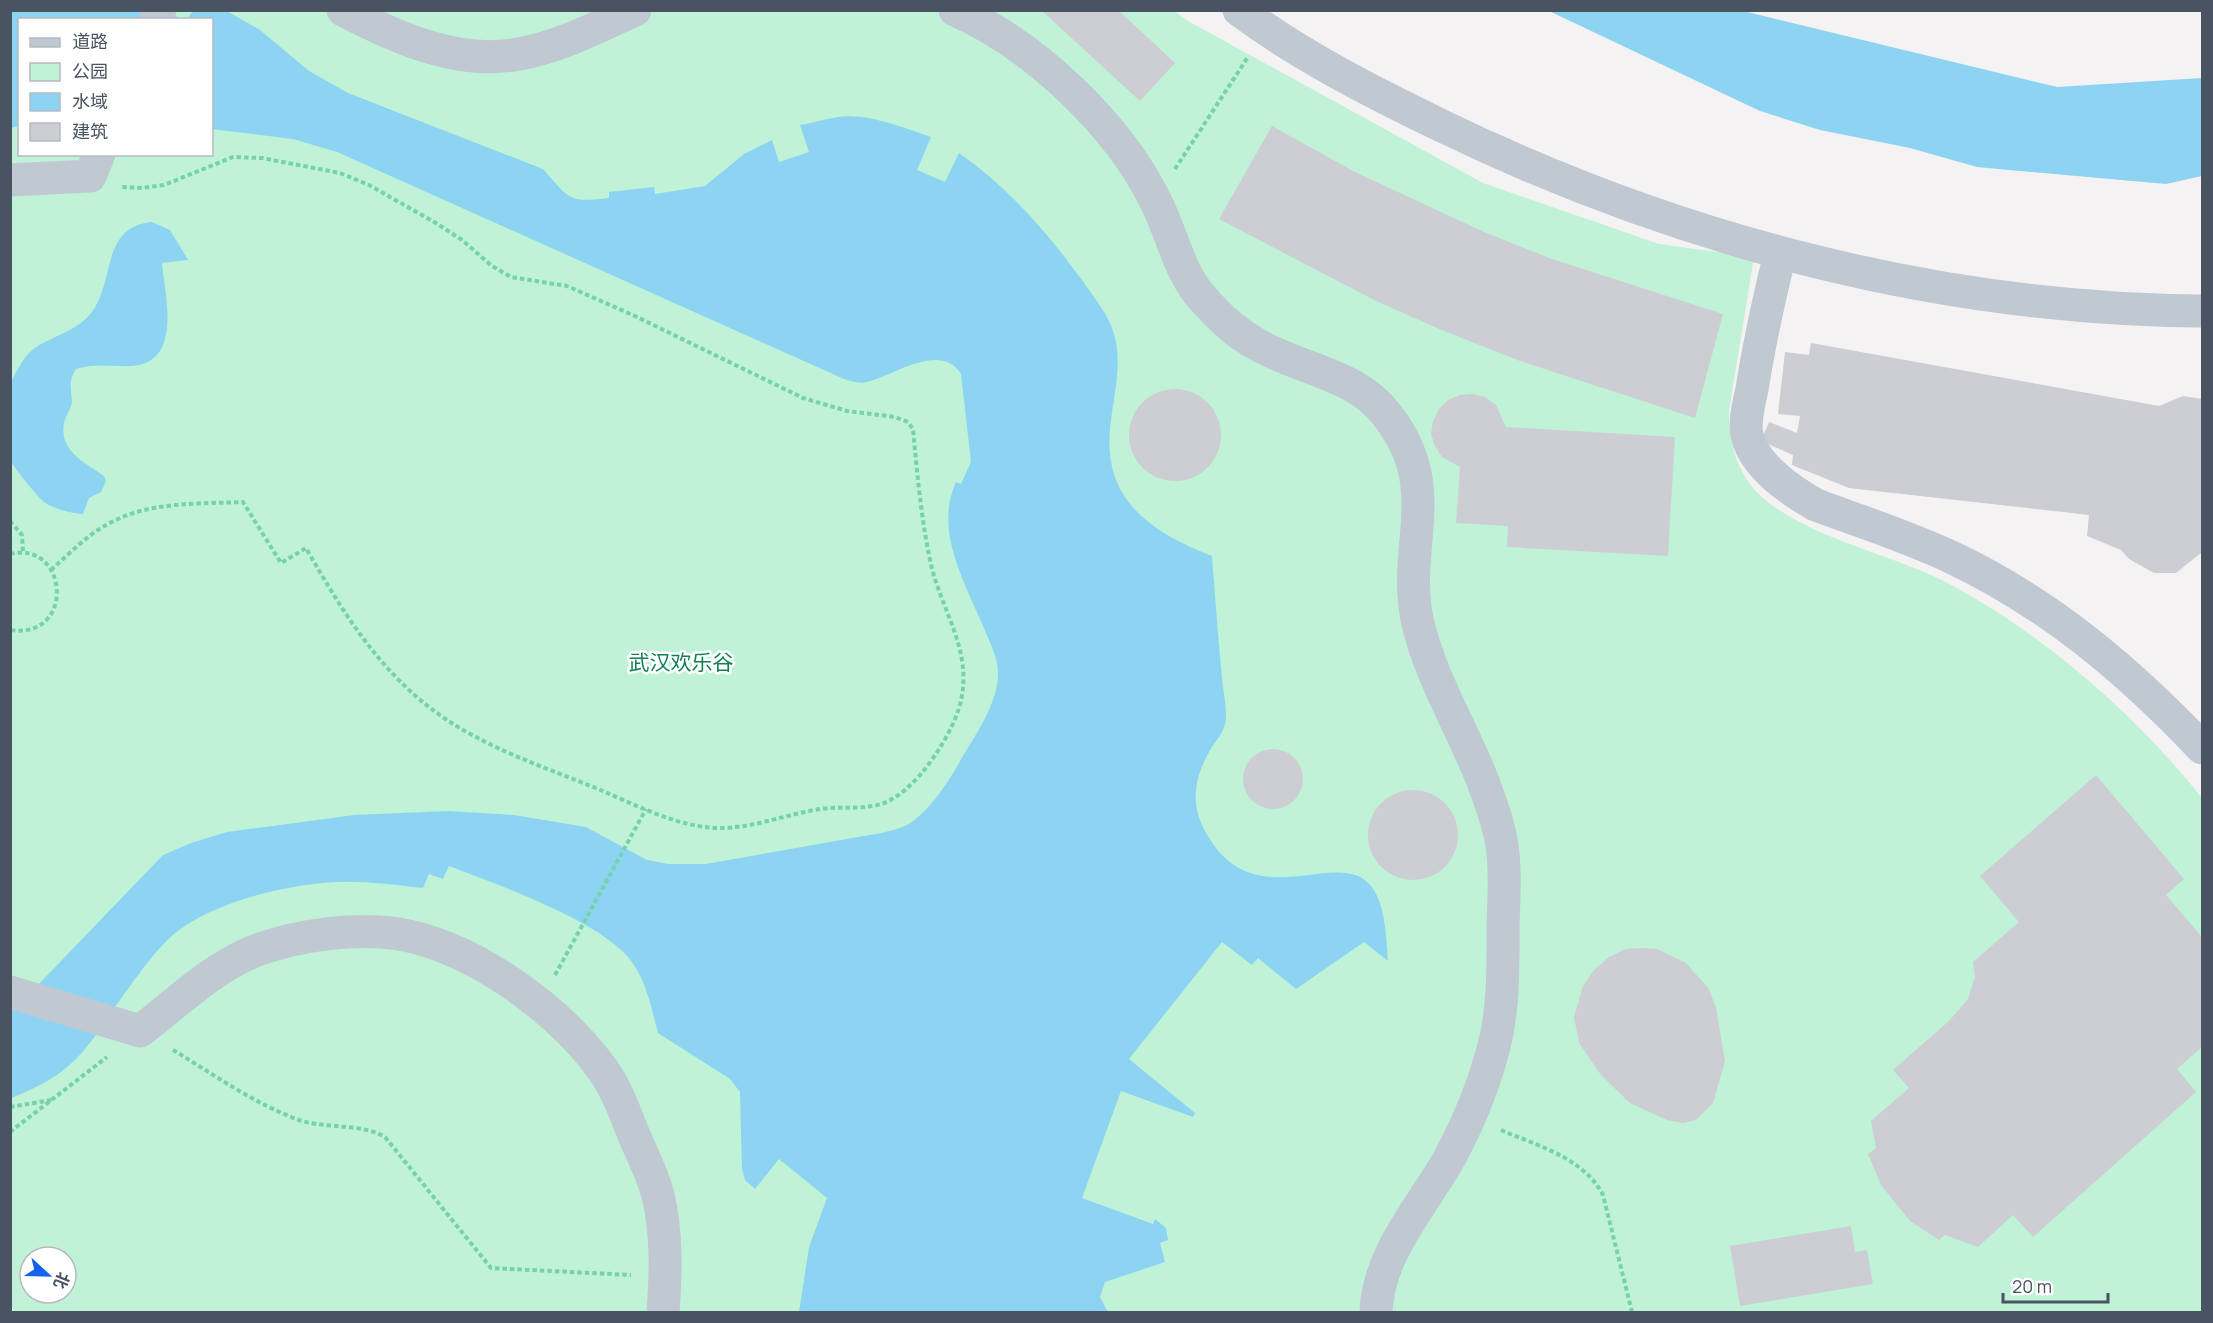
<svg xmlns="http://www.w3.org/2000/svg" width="2213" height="1323" viewBox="0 0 2213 1323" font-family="Manrope,'Noto Sans SC',sans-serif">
  <rect width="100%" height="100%" fill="#f4f2f2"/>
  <path fill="#c0f2d7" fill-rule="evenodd" d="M11,11H1174L1188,21L1483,183L1659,244L1754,257L1729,411C1729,448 1739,480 1769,503C1824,544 1895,554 1955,587C2049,639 2135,714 2202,798V1312H14L11,1306ZM20,20H212V154H20ZM30,1257H66V1293H30Z"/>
  <g fill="#8cd4f1">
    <path d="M11,11H162L183,19L20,20L19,126L11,128Z"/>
    <path d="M193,11H227L260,30L309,71L348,93L543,169C570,199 567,203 609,198V192L654,187L655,194L705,186L744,154L772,140L779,162L809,152L800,125C813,123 825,119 838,117C869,113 903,128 931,137L917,170L945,182L959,153C1009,188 1049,234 1084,283C1095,299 1109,315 1114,334C1123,365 1113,398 1110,429C1103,501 1153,533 1212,556C1215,596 1218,637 1222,678C1223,692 1228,711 1225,724C1224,731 1216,741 1212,747C1196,773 1189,801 1204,829C1252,922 1337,844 1371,886C1386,905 1386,938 1388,961L1364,942L1296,989L1258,958L1252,965L1222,942L1129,1059L1195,1113L1193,1117L1121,1091L1082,1198L1153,1224L1155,1219L1166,1228L1168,1240L1160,1243L1165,1262L1105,1282L1100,1297L1108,1312H799L809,1247L827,1198L779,1159L755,1189L745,1180L742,1169L740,1092L730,1079L658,1033C651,1007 646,978 628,957C595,919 496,884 449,866L443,879L429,874L423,888C394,885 366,881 337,882C288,884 212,902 174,934C157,949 143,968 130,986C88,1043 82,1071 11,1098V1004L36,987L163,855L191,843L227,832L354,815L448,811L514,815L586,827L647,860L668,864H706L881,833C889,831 899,829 907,825C928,813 947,784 959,763C974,737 999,703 998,672C998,659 991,645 986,633C967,586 933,532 956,482L961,484L971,462L961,374C941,341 893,376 867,382C859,384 851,381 844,379L337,152L293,139L212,129V20L187,19Z"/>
    <path d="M1549,11H1743L2057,87L2202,78V176L2166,184L1977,167L1910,148L1820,130L1760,111Z"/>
    <path d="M152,222L170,230L188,260L162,263C165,296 183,362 132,366C113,367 95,363 76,369C68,381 71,388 72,401C72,408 65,416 64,423C59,452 85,462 104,476L106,481L101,492L89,498L83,514C73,514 52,508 44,502C38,497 12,466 10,459C8,449 8,397 10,386C12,378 18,369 22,362C37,336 76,337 94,309C115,276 102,227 152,222Z"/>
  </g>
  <g fill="#ccced4">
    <path d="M1041,10H1118L1175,63L1140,101Z"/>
    <path d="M1272,126L1355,172L1484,232L1552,259L1723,314L1695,418L1520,361L1439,329L1374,300L1219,219Z"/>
    <path d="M1811,343L2159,406L2183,396L2202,399V552L2176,573H2154L2129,559L2121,550L2087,536L2089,515L1849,488L1792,465L1793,455L1761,441L1769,422L1797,433L1800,416L1778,414L1785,352L1809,355Z"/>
    <circle cx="1175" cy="435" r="46"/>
    <path d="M1473,394L1485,397L1496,405L1506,427L1675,437L1668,556L1507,547L1508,526L1456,523L1460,467L1442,457L1435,446L1431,434L1433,421L1439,409L1448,400L1460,395Z"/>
    <circle cx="1273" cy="779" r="30"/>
    <path d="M2096,775L2184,879L2166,895L2202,937V1047L2177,1069L2196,1092L2033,1237L2013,1215L1978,1247L1945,1235L1939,1240L1910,1221L1881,1185L1868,1154L1876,1148L1871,1121L1909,1088L1893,1070L1949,1021L1968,999L1975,976L1973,962L2019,922L1980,876Z"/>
    <circle cx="1413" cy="835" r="45"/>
    <path d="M1641,948L1657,949L1686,963L1709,989L1716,1008L1725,1061L1713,1103L1696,1120L1683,1123L1667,1120L1630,1103L1601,1075L1579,1043L1574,1017L1583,986L1594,970L1609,957L1626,949Z"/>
    <path d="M1851,1226L1855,1252L1867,1250L1873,1284L1740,1306L1730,1246Z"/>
  </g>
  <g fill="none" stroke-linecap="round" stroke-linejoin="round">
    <g stroke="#76d2ac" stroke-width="4" stroke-dasharray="4.5 3" stroke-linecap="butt">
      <path d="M1175,169L1248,57"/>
      <path d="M10,521L22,535L23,553"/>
      <path d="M10,554C69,540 76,640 10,630"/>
      <path d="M51,570C69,554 87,535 108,524C149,501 198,504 243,502L281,563L306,548C350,625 394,695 476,737C515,758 557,772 598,789C636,805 681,829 723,828C756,827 788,814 820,809C840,806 862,810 881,804C914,794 949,740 959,708C976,653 940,610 930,560C921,517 917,472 913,429L908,422L895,417L847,411L803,398L635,316L567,286L511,277L492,266L462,240L436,223L369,185L340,173L262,158L233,157L164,185L142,188L122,187"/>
      <path d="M555,975L646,809"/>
      <path d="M173,1050C213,1074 255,1104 299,1120C326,1129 361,1123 385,1137L491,1268L631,1275"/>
      <path d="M10,1107L51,1100"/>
      <path d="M1501,1130C1538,1146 1584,1158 1603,1195L1632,1312"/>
      <path d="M10,1132L107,1057"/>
    </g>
    <g stroke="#c0c8d2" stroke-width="33">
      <path d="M343,10C395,37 458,66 519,54C559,47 598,27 635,10"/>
      <path d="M955,10C1034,45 1118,124 1156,202C1171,231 1178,268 1199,294C1220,319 1241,338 1272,352C1312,371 1359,378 1387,415C1444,488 1402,543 1417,619C1429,675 1461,726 1482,779C1489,798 1497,818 1501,839C1506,867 1504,896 1503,925C1503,966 1504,1010 1493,1050C1483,1088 1468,1124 1449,1159C1421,1208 1378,1254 1376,1312"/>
      <path d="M1239,10C1301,56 1370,91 1440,125C1677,240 1938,309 2202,311"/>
      <path d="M156,20L160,10"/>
      <path d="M10,180L90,176L99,154"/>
      <path d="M1780,254C1769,299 1759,344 1752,389C1749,403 1744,421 1747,435C1754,466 1791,491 1816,505C1862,522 1909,537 1953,558C2050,604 2129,671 2202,748"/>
      <path d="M10,992L140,1031C177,1003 215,965 260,949C301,935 355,927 399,934C474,947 559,1009 603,1070C618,1091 626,1116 636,1140C644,1158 653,1176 658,1195C667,1234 666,1272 663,1312"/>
    </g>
  </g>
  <g text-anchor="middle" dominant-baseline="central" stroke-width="5" stroke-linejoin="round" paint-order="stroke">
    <g font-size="21" fill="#138253" stroke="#fff">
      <text x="681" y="662">武汉欢乐谷</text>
    </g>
  </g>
  <rect width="2213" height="1323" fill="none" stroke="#495361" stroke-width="24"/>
  <rect x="18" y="18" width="195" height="138" fill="#ffffff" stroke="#b6bac0" stroke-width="1.5"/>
  <rect x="30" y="38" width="30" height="9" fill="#c0c8d2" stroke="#b6bac0" stroke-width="1.5"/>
  <text x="72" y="48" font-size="18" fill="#495361">道路</text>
  <rect x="30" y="63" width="30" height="18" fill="#c0f2d7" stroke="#b6bac0" stroke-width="1.5"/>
  <text x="72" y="78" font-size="18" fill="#495361">公园</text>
  <rect x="30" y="93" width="30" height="18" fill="#8cd4f1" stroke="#b6bac0" stroke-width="1.5"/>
  <text x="72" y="108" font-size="18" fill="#495361">水域</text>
  <rect x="30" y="123" width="30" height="18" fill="#ccced4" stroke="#b6bac0" stroke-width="1.5"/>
  <text x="72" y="138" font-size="18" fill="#495361">建筑</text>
  <g transform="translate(48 1275) rotate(112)"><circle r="28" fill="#ffffff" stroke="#b6bac0" stroke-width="1.5"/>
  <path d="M0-4.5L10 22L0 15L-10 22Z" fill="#1262ee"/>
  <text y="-9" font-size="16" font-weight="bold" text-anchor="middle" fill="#495361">北</text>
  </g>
  <path d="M2003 1293v9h105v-9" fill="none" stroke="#495361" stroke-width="3"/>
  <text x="2012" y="1293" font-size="18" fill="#495361" stroke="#ffffff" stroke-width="4.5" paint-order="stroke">20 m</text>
</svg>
